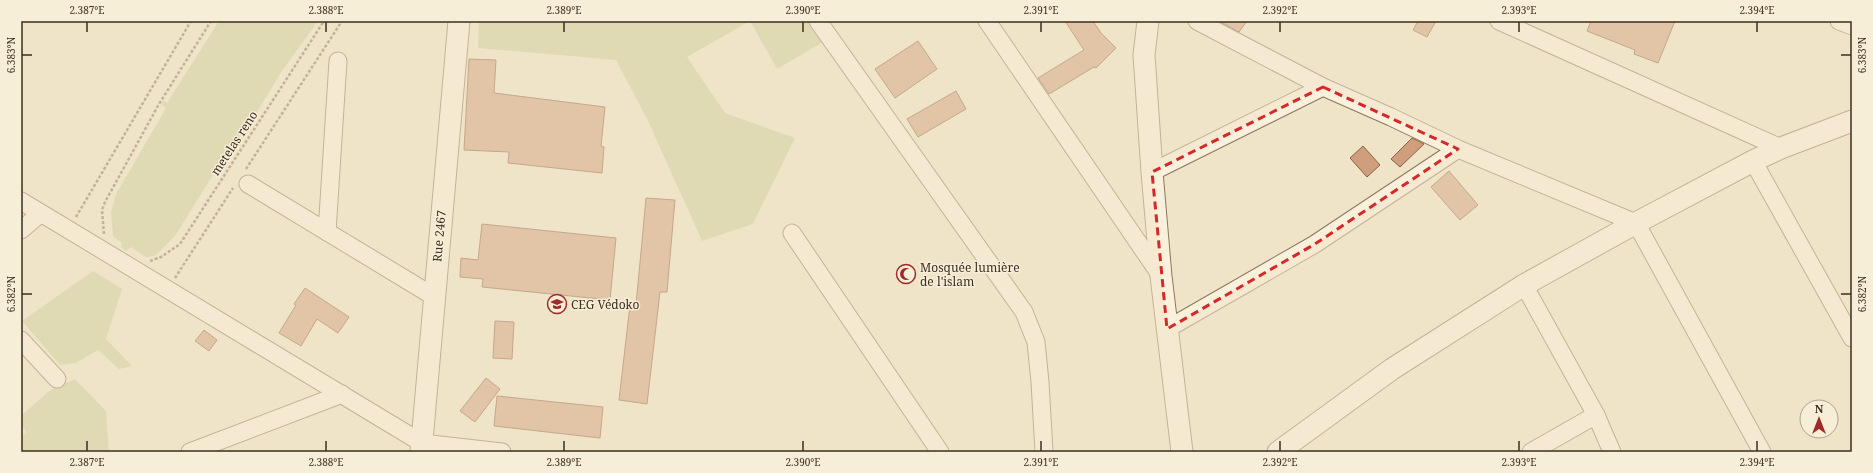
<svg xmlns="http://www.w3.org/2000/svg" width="1873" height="473" viewBox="0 0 1873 473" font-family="'Noto Serif',serif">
  <rect width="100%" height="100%" fill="#f0e4c8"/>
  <g fill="#c9cf9b">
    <path d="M219,21H318L282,71L251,122L216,170L175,236L156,255L149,257H146L131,247L126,251L121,247L122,243L113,236L111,212L116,194L166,108L161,104L163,100L167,103Z"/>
    <path d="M479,21H811L823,42L777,69L750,21L687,57L725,113L795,138L753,224L702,241L649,123L616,60L478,48Z"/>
    <path d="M93,271L122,289L106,339L132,366L119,369L98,350L76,363L60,365L22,321Z"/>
    <path d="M75,379L106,411L109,452H21V437L26,432L21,425V416L49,391Z"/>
  </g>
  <g fill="#cf9f7d" stroke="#8d5f41">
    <path d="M1065,21H1093L1101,33L1116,48L1096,68L1094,67L1049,94L1038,78L1084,50Z"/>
    <path d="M1219,21H1247L1239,32Z"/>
    <path d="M1418,21H1436L1427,37L1413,30Z"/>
    <path d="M1591,21H1675L1658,63L1634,54L1635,50L1587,31Z"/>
    <path d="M918,41L937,69L895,98L875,69Z"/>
    <path d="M469,59L496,60L494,93L605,107L601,146L604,147L602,173L508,163L509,152L464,150Z"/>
    <path d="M956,91L966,109L918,137L907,119Z"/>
    <path d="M1412,138L1424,144L1400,167L1391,159Z"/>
    <path d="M1363,146L1380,165L1367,177L1350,158Z"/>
    <path d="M1449,171L1478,205L1460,220L1431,187Z"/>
    <path d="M646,198L675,200L667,292H660L647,404L619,400L630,305H636Z"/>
    <path d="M482,224L616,238L610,300L482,287L483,279L460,277L461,258L478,260Z"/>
    <path d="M305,288L349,317L338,333L317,319L301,346L279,333L296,305L294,304Z"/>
    <path d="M495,321L514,322L512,359L493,358Z"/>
    <path d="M204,330L217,340L209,351L195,341Z"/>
    <path d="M486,378L500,389L475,422L460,411Z"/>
    <path d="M497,396L603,407L600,438L494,426Z"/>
  </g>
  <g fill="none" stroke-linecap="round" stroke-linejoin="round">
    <g stroke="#8d765c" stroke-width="19">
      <g id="minor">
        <path d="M818,21L1024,312L1036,342L1040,382L1044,452"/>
        <path d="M987,21L1161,276"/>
        <path d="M1197,21L1323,87L1391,117L1458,149L1636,223L1762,452"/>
        <path d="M1499,21L1781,148"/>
        <path d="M1839,21L1852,26"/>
        <path d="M1753,161L1852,338"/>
        <path d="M1152,172L1323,87"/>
        <path d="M248,184L433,296"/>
        <path d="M21,201L422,443L502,452"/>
        <path d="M21,230L40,214"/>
        <path d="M327,232L338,61"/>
        <path d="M792,233L940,452"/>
        <path d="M1524,285L1596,415L1612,452"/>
        <path d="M1167,329L1315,244L1458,149"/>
        <path d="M21,340L57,379"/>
        <path d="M190,452L342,394"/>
        <path d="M1531,452L1596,415"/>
      </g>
    </g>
    <g stroke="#8d765c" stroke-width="23">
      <g id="tertiary">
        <path d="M1148,21L1144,55L1152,172L1161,276L1182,452"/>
        <path d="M421,452L459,21"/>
        <path d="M1278,452L1392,369L1524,285L1636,223L1753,161L1781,148L1852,121"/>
      </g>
    </g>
    <g stroke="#8d765c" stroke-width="2.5" stroke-dasharray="3 2" stroke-linecap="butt">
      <path d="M246,169L342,21"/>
      <path d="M76,217L191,21"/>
      <path d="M104,234L102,210L105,202L159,104L211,21"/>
      <path d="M150,261L161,257L180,244L324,21"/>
      <path d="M175,278L233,188"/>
    </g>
    <use href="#minor" stroke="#faf1dc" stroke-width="17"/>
    <use href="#tertiary" stroke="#faf1dc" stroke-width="21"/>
  </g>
  <path d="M0 0H1873V473H0ZM1323,87L1458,149L1315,244L1167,329L1152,172Z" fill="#f0e4c8" fill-opacity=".55" fill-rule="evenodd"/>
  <path fill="none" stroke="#d62828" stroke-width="3" stroke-dasharray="8 5" stroke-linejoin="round" d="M1323,87L1458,149L1315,244L1167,329L1152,172Z"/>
  <path fill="none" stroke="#3d2e20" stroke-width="1.5" d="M87,22V32M326,22V32M564,22V32M803,22V32M1041,22V32M1280,22V32M1519,22V32M1757,22V32M22,55H32M1841,55H1851M22,294H32M1841,294H1851M87,441V451M326,441V451M564,441V451M803,441V451M1041,441V451M1280,441V451M1519,441V451M1757,441V451"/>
  <defs>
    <g id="mosque-ring" transform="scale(1)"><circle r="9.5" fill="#f7eed8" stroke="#9e2a2b" stroke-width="1.5"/><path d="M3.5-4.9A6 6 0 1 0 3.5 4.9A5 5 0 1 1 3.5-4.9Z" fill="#9e2a2b"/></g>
    <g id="university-ring" transform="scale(1)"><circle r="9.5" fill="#f7eed8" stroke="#9e2a2b" stroke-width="1.5"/><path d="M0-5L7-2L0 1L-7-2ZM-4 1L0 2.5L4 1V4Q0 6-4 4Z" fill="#9e2a2b"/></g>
  </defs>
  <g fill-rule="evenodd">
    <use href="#mosque-ring" x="906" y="274"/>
    <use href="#university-ring" x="557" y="304"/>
  </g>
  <g text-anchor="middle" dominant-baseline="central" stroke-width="3" stroke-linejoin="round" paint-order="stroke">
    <g font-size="12" fill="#3d2e20" stroke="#f7eed8">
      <text transform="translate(234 143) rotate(-57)">metelas reno</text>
      <text transform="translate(439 236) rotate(-85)">Rue 2467</text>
    </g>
    <g font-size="12" fill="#3d2e20" stroke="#f7eed8" text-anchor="start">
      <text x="920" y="267">Mosquée lumière<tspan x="920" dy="14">de l'islam</tspan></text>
      <text x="571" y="304">CEG Védoko</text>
    </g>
  </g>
  <rect width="1873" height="473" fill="none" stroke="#f7eed8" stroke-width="44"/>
  <g transform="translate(1819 419)"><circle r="19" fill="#f7eed8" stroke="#ada18e"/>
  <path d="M0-3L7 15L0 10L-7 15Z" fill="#9e2a2b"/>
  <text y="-6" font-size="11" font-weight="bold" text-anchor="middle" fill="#3d2e20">N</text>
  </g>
  <rect x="22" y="22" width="1829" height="429" fill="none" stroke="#3d2e20" stroke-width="1.5"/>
  <g font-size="10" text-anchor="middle" fill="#3d2e20">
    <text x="87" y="14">2.387°E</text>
    <text x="326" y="14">2.388°E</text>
    <text x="564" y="14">2.389°E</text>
    <text x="803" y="14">2.390°E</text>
    <text x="1041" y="14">2.391°E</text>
    <text x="1280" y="14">2.392°E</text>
    <text x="1519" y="14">2.393°E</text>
    <text x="1757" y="14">2.394°E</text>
    <text transform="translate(11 55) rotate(-90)" y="4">6.383°N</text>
    <text transform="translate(1862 55) rotate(-90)" y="4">6.383°N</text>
    <text transform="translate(11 294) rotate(-90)" y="4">6.382°N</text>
    <text transform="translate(1862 294) rotate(-90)" y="4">6.382°N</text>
    <text x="87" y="466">2.387°E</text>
    <text x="326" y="466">2.388°E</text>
    <text x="564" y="466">2.389°E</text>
    <text x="803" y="466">2.390°E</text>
    <text x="1041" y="466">2.391°E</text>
    <text x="1280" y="466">2.392°E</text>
    <text x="1519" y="466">2.393°E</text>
    <text x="1757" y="466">2.394°E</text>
  </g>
</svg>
